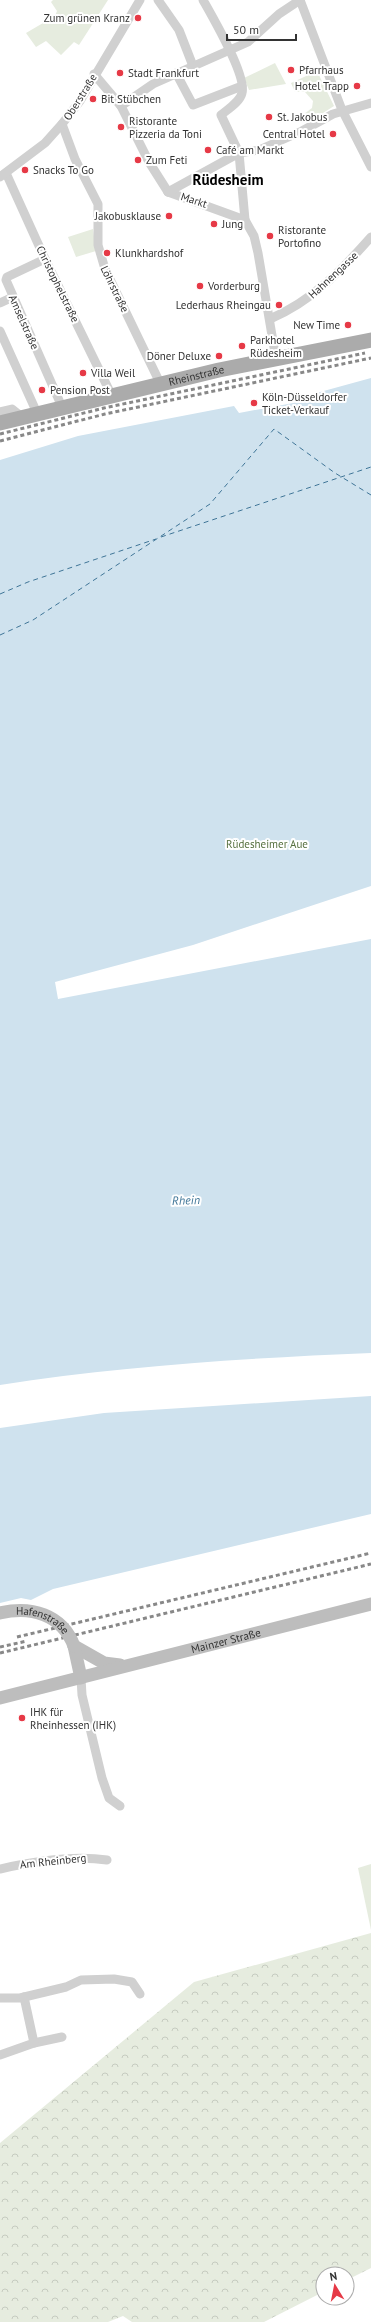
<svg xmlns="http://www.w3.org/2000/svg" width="371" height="2322" viewBox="0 0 371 2322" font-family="'PT Sans',sans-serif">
  <defs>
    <pattern id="forest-crowns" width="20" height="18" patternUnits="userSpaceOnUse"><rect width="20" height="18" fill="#e6ecdf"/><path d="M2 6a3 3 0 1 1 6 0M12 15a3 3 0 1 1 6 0" fill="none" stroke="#c6cbc0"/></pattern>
  </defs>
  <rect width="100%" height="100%" fill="#fff"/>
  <g fill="#e6ecdf">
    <path d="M53,0H108L79,45L74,42L61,55L46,41L36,47L26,33L55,16L57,11L51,2Z"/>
    <path d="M275,63L286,84L249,90L244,78Z"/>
    <path d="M317,71L334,106L312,120H307L304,114L312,108L313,101L305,92H295L291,83Z"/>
    <path d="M93,229L96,251L76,257L68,237Z"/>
    <path d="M371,1864V1930L358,1868Z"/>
  </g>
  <path fill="url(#forest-crowns)" d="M371,1933V2268L347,2280V2274H323V2292L264,2322H132L123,2316L108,2322H0V2143L194,1982Z"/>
  <g fill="#cfe2ee">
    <path d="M371,378V886L193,945L55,982L58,999L371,939V1353C248,1358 121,1366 0,1385V460L78,436L234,406L239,413L304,401L320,392Z"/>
    <path d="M371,1396V1514L53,1589L31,1600L21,1598L0,1603V1428L104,1413Z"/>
  </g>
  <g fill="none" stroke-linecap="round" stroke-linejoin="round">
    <g stroke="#3f7597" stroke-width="1" stroke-dasharray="5 4" stroke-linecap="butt">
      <path d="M161,537L371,467"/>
      <path d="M0,594L28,582L156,539"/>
      <path d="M0,635L33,620L210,504L274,429L335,473L371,495"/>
    </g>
    <g stroke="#d0d0d0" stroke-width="9">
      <path d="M158,0L179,30L193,66"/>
      <path d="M203,0C212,16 247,76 242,93C240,102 228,109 221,115L239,153L245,220"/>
      <path d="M300,0L342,110L371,167"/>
      <path d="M176,73L193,105L242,86"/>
      <path d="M94,74L121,106L149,162L168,192"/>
      <path d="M121,106L153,84L248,42L279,14L300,0"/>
      <path d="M62,124L75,159L98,204V245L105,269L160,383"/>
      <path d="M6,173L45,259L111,394"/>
      <path d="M0,177L45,143L62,124L80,101L140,0"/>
      <path d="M168,192L245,220L254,236L258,253L276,359"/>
      <path d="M168,192L239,153L259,150L302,131L333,114L371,103"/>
      <path d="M45,259L7,277L6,280L62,407"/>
      <path d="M0,303L13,297"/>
      <path d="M270,319C312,301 341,271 371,237"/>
      <path d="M0,331L37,413"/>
      <path d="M0,412L12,409L22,417"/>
      <path d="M81,1678L82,1695L102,1778L109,1798L120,1806"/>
      <path d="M0,1869C35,1861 72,1855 107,1860"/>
      <path d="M0,1998H20L66,1987L81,1980L114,1979L132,1982L140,1994"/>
      <path d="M34,2043L62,2037"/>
      <path d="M0,2055L34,2043L24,1997"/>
    </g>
    <g stroke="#bdbdbd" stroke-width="13">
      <path d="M74,1646L104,1663L120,1665"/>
      <path d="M74,1646L81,1678"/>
      <path id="s1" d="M0,1698L371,1604"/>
    </g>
    <path stroke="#ababab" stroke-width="15" id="s2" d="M0,423L219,370L371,340"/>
    <g stroke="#888" stroke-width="3" stroke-dasharray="4 3" stroke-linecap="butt">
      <path d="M0,434L104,408L365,353"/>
      <path d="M0,441L105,414L371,358"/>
      <path d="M17,1637L371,1553"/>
      <path d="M0,1647L27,1641"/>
      <path d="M0,1653L371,1564"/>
    </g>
    <path stroke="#bdbdbd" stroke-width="13" id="s3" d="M0,1613C31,1606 62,1614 74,1646"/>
  </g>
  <g fill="#e63946" stroke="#fff" stroke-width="1.5">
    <circle cx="138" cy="18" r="4"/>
    <circle cx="291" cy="70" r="4"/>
    <circle cx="120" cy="73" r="4"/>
    <circle cx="357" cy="86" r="4"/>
    <circle cx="93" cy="99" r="4"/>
    <circle cx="269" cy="117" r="4"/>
    <circle cx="121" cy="127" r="4"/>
    <circle cx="333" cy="134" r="4"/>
    <circle cx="208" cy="150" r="4"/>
    <circle cx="138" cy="160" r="4"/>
    <circle cx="25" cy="170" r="4"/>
    <circle cx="169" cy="216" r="4"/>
    <circle cx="214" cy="224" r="4"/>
    <circle cx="270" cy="236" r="4"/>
    <circle cx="107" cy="253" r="4"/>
    <circle cx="200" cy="286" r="4"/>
    <circle cx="279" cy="305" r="4"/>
    <circle cx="348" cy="325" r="4"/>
    <circle cx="242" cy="346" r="4"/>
    <circle cx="219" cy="356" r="4"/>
    <circle cx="83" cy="373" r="4"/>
    <circle cx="42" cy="390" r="4"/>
    <circle cx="254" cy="403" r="4"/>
    <circle cx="22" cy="1718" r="4"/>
  </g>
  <g text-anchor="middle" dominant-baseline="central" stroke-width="4" stroke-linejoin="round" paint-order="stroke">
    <g font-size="11" fill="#333" stroke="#fff" text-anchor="start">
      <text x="130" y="18" text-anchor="end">Zum grünen Kranz</text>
      <text x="299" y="70">Pfarrhaus</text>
      <text x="128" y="73">Stadt Frankfurt</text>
      <text x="349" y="86" text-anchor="end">Hotel Trapp</text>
      <text x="101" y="99">Bit Stübchen</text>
      <text x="277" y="117">St. Jakobus</text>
      <text x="129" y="121">Ristorante<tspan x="129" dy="13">Pizzeria da Toni</tspan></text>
      <text x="325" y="134" text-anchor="end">Central Hotel</text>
      <text x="216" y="150">Café am Markt</text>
      <text x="146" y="160">Zum Feti</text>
      <text x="33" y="170">Snacks To Go</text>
      <text x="161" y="216" text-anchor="end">Jakobusklause</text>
      <text x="222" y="224">Jung</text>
      <text x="278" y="230">Ristorante<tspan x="278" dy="13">Portofino</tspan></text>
      <text x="115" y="253">Klunkhardshof</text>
      <text x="208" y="286">Vorderburg</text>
      <text x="271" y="305" text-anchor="end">Lederhaus Rheingau</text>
      <text x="340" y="325" text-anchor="end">New Time</text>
      <text x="250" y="340">Parkhotel<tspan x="250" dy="13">Rüdesheim</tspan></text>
      <text x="211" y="356" text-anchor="end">Döner Deluxe</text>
      <text x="91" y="373">Villa Weil</text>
      <text x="50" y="390">Pension Post</text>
      <text x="262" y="397">Köln-Düsseldorfer<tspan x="262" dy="13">Ticket-Verkauf</tspan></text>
      <text x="30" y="1712">IHK für<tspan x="30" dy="13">Rheinhessen (IHK)</tspan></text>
    </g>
    <g font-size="11" fill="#333" stroke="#fff">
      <text transform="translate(80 97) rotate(-58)">Oberstraße</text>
      <text transform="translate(194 200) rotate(18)">Markt</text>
      <text transform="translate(333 275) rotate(-43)">Hahnengasse</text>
      <text transform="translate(58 284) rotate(64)">Christophelstraße</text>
      <text transform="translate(115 289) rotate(64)">Löhrstraße</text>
      <text transform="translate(24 322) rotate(66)">Amselstraße</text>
      <text stroke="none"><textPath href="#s2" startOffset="202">Rheinstraße</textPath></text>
      <text stroke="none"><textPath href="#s3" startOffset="45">Hafenstraße</textPath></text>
      <text stroke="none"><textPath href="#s1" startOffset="233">Mainzer Straße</textPath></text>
      <text transform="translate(53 1861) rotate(-6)">Am Rheinberg</text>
    </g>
    <g font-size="11" fill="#56703f" stroke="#fff">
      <text x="267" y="844">Rüdesheimer Aue</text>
    </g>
    <g font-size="12" font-style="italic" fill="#3f7597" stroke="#fff">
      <text transform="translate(186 1200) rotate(-2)">Rhein</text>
    </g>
    <g font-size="15" font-weight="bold" fill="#000" stroke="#fff">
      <text x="228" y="179">Rüdesheim</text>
    </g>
  </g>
  <g transform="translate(335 2286) rotate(350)"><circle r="19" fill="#ffffff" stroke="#adadad"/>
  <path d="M0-3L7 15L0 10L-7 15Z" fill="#e63946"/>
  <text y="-6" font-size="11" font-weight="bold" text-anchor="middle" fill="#333333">N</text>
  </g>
  <path d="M227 34v6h69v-6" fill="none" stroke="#333333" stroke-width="2"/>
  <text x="233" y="34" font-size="12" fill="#333333" stroke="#ffffff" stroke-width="3" paint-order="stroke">50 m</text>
</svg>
